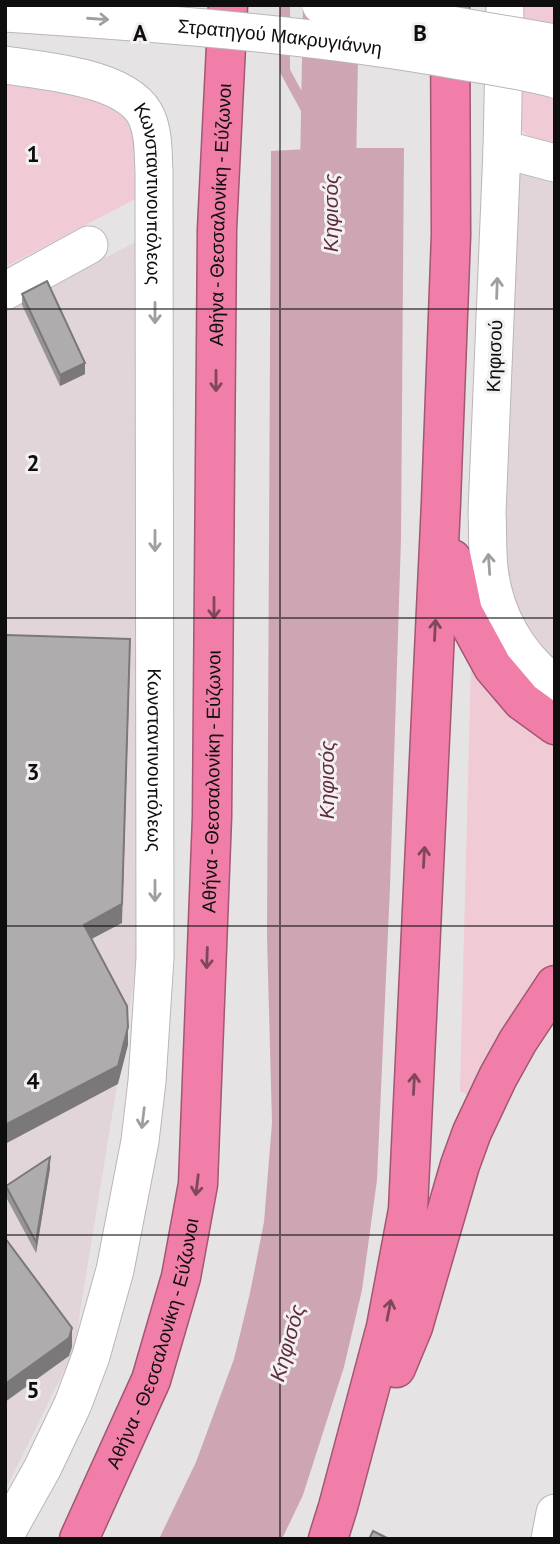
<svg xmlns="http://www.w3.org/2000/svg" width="560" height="1544" viewBox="0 0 560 1544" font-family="'PT Sans',sans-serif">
  <rect width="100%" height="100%" fill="#e6e3e4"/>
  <g fill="#e1d5d9">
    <path d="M511,161L555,172V673L501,586Z"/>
    <path d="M136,242L138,956L80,1312L75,1351L55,1389L5,1491V308Z"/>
  </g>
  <g fill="#f0cad5">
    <path d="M523,5H555V147C537,142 529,140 518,125Z"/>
    <path d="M5,84L95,98L118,108L136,125L143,195L5,267Z"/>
    <path d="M473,665L555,739V961L468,1095L460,1091L471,667Z"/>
  </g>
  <path fill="#cea6b3" d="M327,148H404L401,539L390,887L377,1180L362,1290L344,1367L303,1495L282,1539H159L196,1462L234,1359L250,1293L264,1222L272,1123L267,937L271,151Z"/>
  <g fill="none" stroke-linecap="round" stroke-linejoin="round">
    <g stroke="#cea6b3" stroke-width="10">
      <path d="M285,29V5"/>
      <path d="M285,44V71L327,148"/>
    </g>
    <path stroke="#cea6b3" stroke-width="56" d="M327,224L331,5"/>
    <g stroke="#bab6b7" stroke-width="39">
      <g id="minor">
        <path d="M505,5L502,149L487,513C488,531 487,550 489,568C494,614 517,656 555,684"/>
        <path id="s1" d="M5,65C44,71 130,77 147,118C154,135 153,154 154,172L155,958L147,1081L140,1141L115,1270L91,1356L73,1404L42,1469L5,1535"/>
        <path d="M502,149L555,163"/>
        <path d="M5,291L89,245"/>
        <path d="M550,1539L555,1513"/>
      </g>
    </g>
    <g stroke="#a25772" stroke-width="41">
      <g id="highway">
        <path d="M452,559L463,612L493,667L522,701L555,725"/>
        <path d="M396,1368L413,1327L460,1165L472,1132L498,1077L518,1041L555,985"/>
        <path id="s2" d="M79,1539L151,1380L181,1277L198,1184L212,817L217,229L228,5"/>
        <path d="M328,1539L338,1507L386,1327L408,1210L441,502L451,235L450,5"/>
      </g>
    </g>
    <use href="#minor" stroke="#fff" stroke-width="37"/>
    <use href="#highway" stroke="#f17ea8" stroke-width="38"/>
    <g stroke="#bab6b7" stroke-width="39" stroke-linecap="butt">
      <g id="minor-bridge">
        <path d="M321,5L422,20L555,43"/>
        <path id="s3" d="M5,13C158,23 310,34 461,61C492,66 524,71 555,79"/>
      </g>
    </g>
    <use href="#minor-bridge" stroke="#fff" stroke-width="37"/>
  </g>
  <g fill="#969495">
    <path d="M22,294L85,374L60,386L22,305Z"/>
    <path d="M50,1168L36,1253L6,1197V1186Z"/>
  </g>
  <g fill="#7a7879">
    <path d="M85,363V374L60,386V375Z"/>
    <path d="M130,657L122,923L84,943V925Z"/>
    <path d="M128,1027V1045L118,1084L5,1144V1125Z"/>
    <path d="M50,1157V1168L36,1253V1242Z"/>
    <path d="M72,1328V1347L69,1356L5,1402V1384Z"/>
  </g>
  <g fill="#afacad" stroke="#7a7879" stroke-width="2">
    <path d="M47,281L85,363L60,375L22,294Z"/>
    <path d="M7,635L130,639L122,904L84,925L127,1006L128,1027L118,1066L5,1125V636Z"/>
    <path d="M50,1157L36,1242L6,1186Z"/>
    <path d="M5,1238L72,1328L69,1338L5,1384Z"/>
    <path d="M373,1531L389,1539H369Z"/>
  </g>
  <defs><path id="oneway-shaft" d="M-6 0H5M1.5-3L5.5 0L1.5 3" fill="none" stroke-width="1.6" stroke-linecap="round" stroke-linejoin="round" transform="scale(1.75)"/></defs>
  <g stroke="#9f9f9f">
    <use href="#oneway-shaft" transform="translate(98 19) rotate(4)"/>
    <use href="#oneway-shaft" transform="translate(497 288) rotate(-88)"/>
    <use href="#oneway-shaft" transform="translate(155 313) rotate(90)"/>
    <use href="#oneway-shaft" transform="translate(155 541) rotate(90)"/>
    <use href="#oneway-shaft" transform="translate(489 564) rotate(-94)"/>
    <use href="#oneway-shaft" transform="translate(155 891) rotate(90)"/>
    <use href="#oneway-shaft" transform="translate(143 1118) rotate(97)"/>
  </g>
  <g stroke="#80465b">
    <use href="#oneway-shaft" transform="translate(216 381) rotate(90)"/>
    <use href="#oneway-shaft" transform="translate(214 608) rotate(90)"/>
    <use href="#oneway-shaft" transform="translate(435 630) rotate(-87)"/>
    <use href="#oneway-shaft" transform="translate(424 857) rotate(-87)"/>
    <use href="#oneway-shaft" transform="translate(207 958) rotate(92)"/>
    <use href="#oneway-shaft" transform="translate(414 1084) rotate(-87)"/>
    <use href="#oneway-shaft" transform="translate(197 1185) rotate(97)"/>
    <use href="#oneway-shaft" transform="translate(389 1310) rotate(-79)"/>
  </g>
  <path fill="none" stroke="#0f0e0e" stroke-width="2" stroke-opacity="0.55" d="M280,5V1539M5,309H555M5,618H555M5,926H555M5,1235H555"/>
  <g text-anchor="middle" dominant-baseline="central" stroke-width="6" stroke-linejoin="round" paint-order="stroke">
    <g font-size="19" fill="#0f0e0e" stroke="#f3f0f1">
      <text stroke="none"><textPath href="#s3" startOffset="276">Στρατηγού Μακρυγιάννη</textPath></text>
      <text stroke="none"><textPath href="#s1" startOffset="233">Κωνσταντινουπόλεως</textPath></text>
      <text stroke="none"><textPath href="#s2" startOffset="1346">Αθήνα - Θεσσαλονίκη - Εύζωνοι</textPath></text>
      <text transform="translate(494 356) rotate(-88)">Κηφισού</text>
      <text stroke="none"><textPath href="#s1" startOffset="800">Κωνσταντινουπόλεως</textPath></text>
      <text stroke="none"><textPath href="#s2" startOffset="779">Αθήνα - Θεσσαλονίκη - Εύζωνοι</textPath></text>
      <text stroke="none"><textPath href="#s2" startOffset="210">Αθήνα - Θεσσαλονίκη - Εύζωνοι</textPath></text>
    </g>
    <g font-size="21" font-style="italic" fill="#602c40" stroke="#f3f0f1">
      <text transform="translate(330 213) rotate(-90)">Κηφισός</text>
      <text transform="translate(326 780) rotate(-90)">Κηφισός</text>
      <text transform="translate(287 1343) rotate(-74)">Κηφισός</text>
    </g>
  </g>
  <g font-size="23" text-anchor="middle" font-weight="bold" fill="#0f0e0e" stroke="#f3f0f1" stroke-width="6" stroke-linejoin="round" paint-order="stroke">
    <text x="140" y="41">A</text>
    <text x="420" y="41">B</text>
    <text x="33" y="162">1</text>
    <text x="33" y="471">2</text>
    <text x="33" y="780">3</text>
    <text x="33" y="1089">4</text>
    <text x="33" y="1398">5</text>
  </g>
  <rect width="560" height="1544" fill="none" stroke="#0f0e0e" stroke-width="14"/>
</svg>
